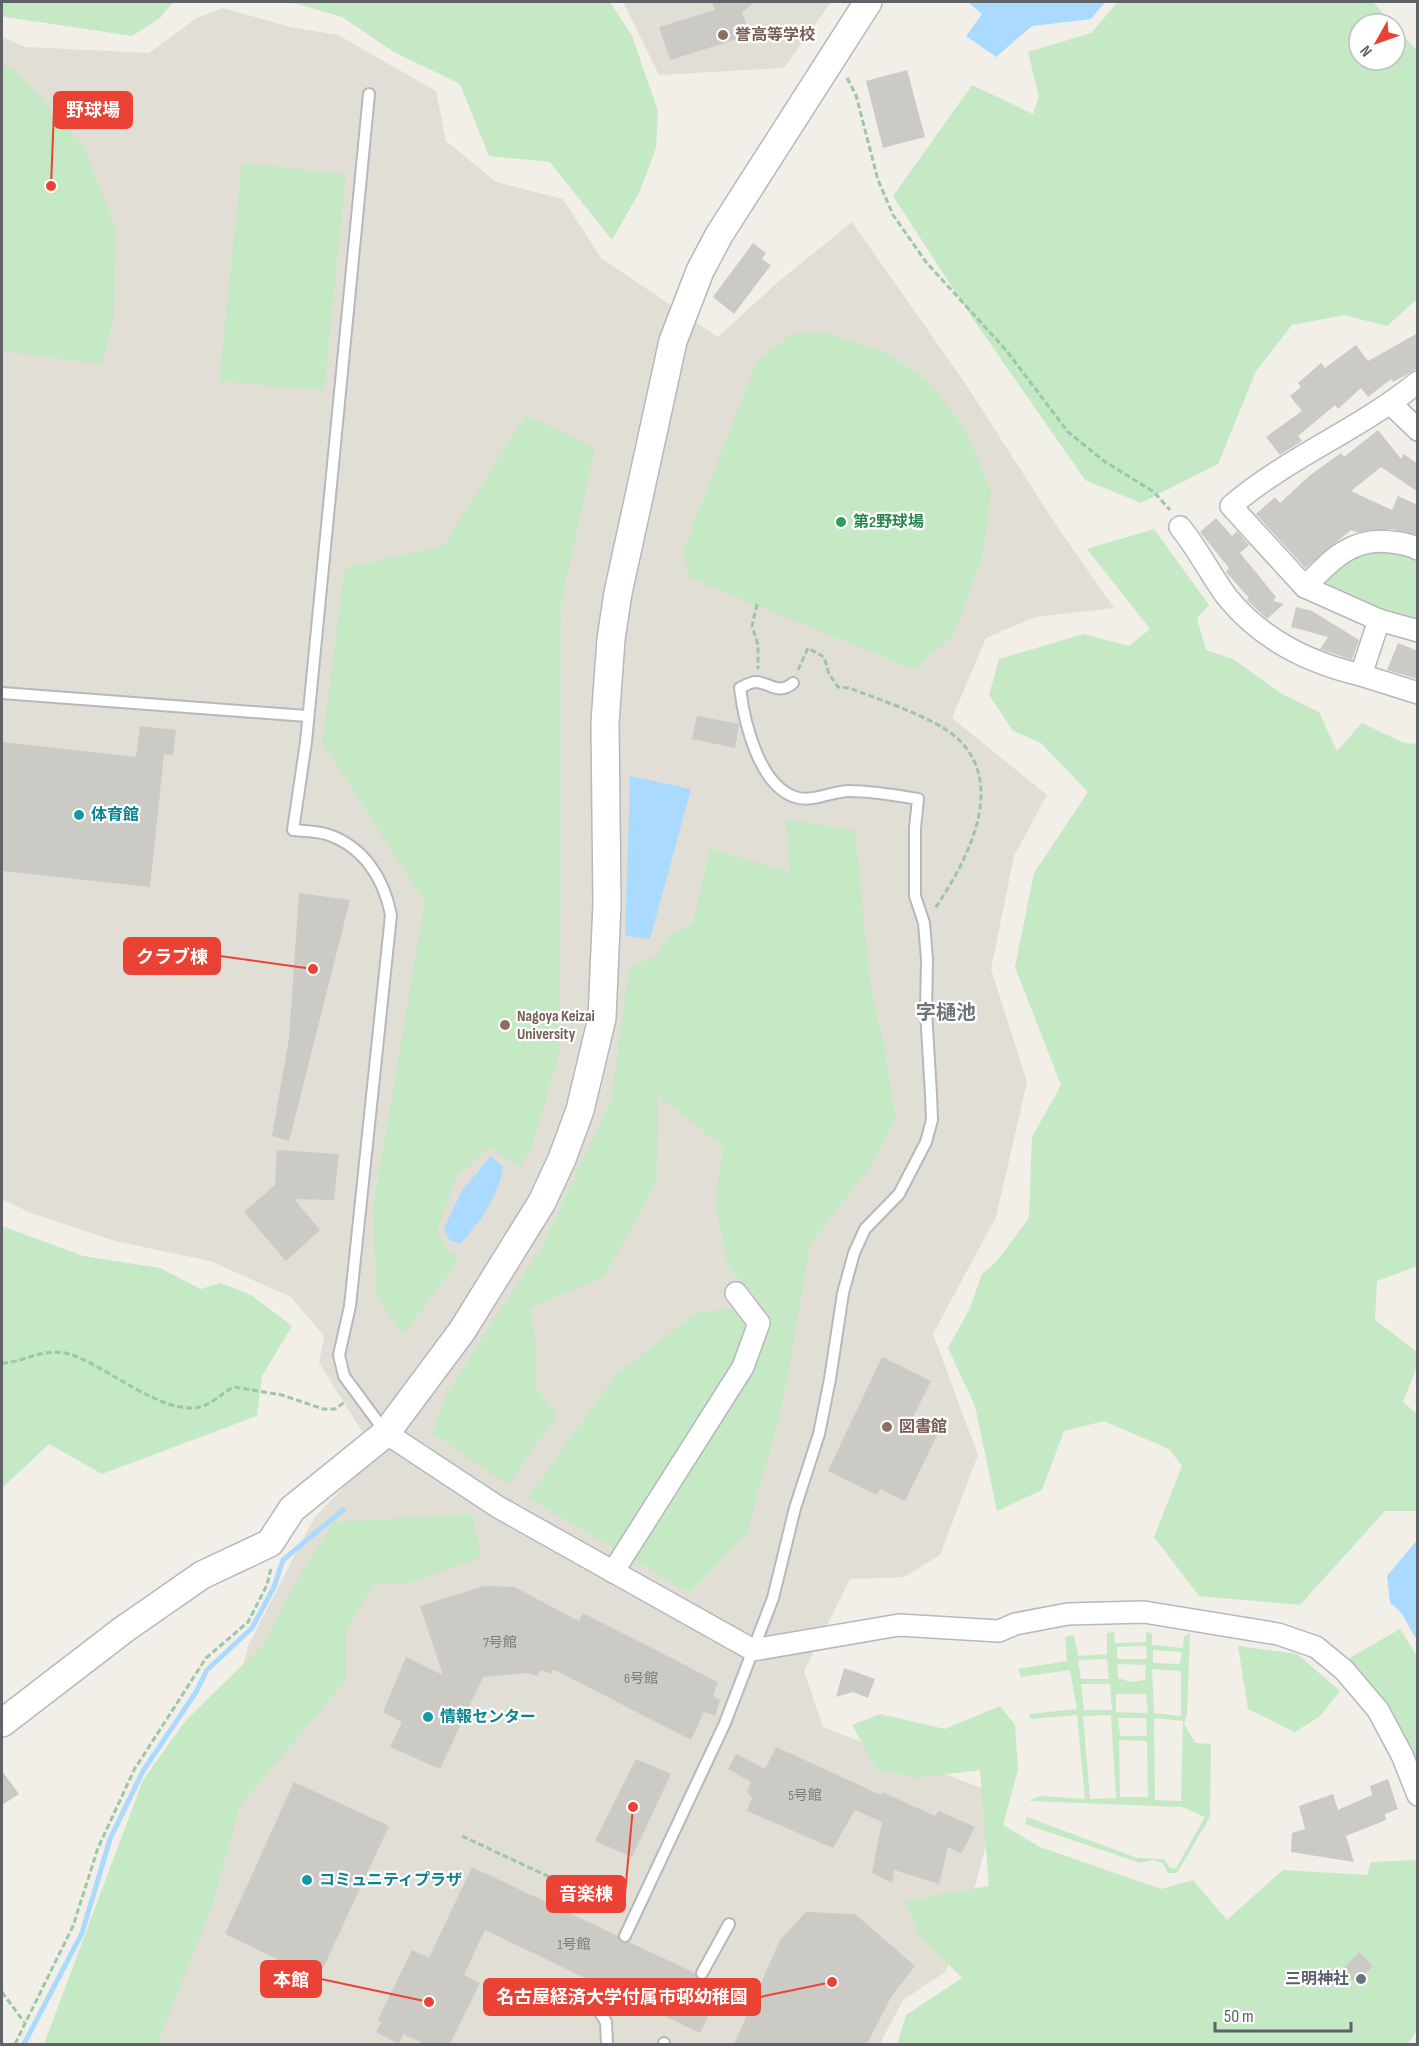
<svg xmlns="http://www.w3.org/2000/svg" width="1419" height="2046" viewBox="0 0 1419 2046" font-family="'Sofia Sans Condensed','Noto Sans JP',sans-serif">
  <rect width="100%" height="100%" fill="#f1efe8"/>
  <g fill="#e1ded6">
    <path d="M623,2H831L784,68L659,75Z"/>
    <path d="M223,8L290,27L338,35L436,91L446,141L496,182L563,199L601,258L718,337L778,282L852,222L967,386L1056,525L1114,608L1035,617L986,638L952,718L1047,795L1014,856L991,969L1027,1082L996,1217L933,1334L978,1455L940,1555L904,1577L850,1579L804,1671L823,1727L999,1795L962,1936L945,1972L903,2000L880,2044H56L238,1687L248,1646L314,1518L376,1454L319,1363L324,1336L291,1297L210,1261L115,1241L29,1212L2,1199V37L25,47L149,53L197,18Z"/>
  </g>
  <g fill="#c5e8c5" fill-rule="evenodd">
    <path d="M2,2H173L160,18L132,36L6,17L2,15Z"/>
    <path d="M291,2H610L632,36L658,111L656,148L640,191L612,240L550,162L489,156L460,84L394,52L342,17Z"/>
    <path d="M1118,2H1373L1393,24H1359V60H1395V26L1418,52L1417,299L1387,326L1344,315L1292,325L1256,371L1218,464L1141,503L1085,480L971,316L893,196L972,85L1033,114L1039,97L1028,52L1091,33Z"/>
    <path d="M2,65L15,70L84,146L115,226L114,319L101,364L2,351Z"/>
    <path d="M242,163L346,174L324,391L219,381Z"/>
    <path d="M820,331L885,352L930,382L965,429L991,491L982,559L954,634L915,670L692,579L682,554L756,363L792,334Z"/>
    <path d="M526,415L595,448L561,604L560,1052L531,1149L520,1168L489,1146L456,1178L437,1230L447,1250L459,1260L403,1335L376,1296L373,1206L425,902L322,742L345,568L443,546Z"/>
    <path d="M1154,529L1209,605L1197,618L1206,650L1233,659L1282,694L1319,712L1337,751L1362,723L1404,743L1417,744V1266L1377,1281L1375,1320L1417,1352V1366L1403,1402L1417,1414V1511H1385L1300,1605L1199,1596L1154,1537L1182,1466L1169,1449L1104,1421L1064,1431L1042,1490L997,1511L975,1406L948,1348L970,1308L982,1274L997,1261L1029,1218L1032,1137L1061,1085L1015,967L1034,873L1088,792L1041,743L1013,731L989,695L999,659L1084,634L1129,646L1150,629L1087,549Z"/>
    <path d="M1384,547L1417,558V623L1357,601L1320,579L1339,562Z"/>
    <path d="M786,819L855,830L870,983L884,1045L896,1119L871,1165L810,1245L782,1407L747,1533L689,1593L528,1497L616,1375L697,1312L765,1307L728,1266L715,1203L723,1147L658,1095L657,1182L604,1277L530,1308L535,1340L536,1388L557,1415L508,1485L432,1433L447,1393L541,1248L611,1100L629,967L656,957L668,936L693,923L710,848L790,873Z"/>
    <path d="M2,1226L83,1256L160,1268L201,1289L220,1283L251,1295L292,1326L262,1376L257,1416L102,1474L49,1444L2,1488Z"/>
    <path d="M472,1514L481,1557L409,1583L373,1585L346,1630V1680L240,1806L212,1906L157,2044H44L143,1780L186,1720L263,1645L291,1590L334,1522Z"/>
    <path d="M1400,1629L1417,1656V1795L1346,1660Z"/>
    <path d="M1114,1632L1115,1643L1146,1642V1632L1152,1633V1645L1183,1648L1184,1637L1190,1633L1187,1713L1184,1724L1195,1743L1211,1744L1210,1817L1177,1873H1168L1163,1863L1152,1860L1140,1863L1025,1824L1027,1817L1137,1858L1164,1859L1170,1868H1176L1205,1817L1182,1807L1029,1801L1041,1796L1085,1799L1077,1715L1031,1719L1029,1714L1077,1709L1070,1670L1021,1677L1018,1669L1067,1661L1065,1637L1074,1635L1078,1656L1107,1654V1633ZM1146,1646L1147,1659H1117V1647ZM1153,1650L1182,1652L1180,1664L1153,1663ZM1078,1660L1107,1659L1109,1679H1081ZM1117,1664L1146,1665L1145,1680L1131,1682L1118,1678ZM1152,1669L1181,1671V1716L1154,1713ZM1081,1684H1110L1112,1710H1084ZM1116,1694H1146L1148,1713L1116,1712ZM1111,1715L1116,1798L1090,1799L1083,1716ZM1118,1718H1146L1147,1736H1120ZM1154,1718L1183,1721L1181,1801L1155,1800ZM1119,1740L1147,1741L1148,1797H1120Z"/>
    <path d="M1238,1646L1297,1654L1340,1691L1320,1716L1295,1732L1248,1709Z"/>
    <path d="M1000,1706L1015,1725L1018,1770L1003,1825L1040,1847L1161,1889L1193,1880L1227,1920L1283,1870L1367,1875L1371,1862L1417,1860V2030L1408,2044H897L906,2015L962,1978L920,1936L905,1901L989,1886L980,1770L915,1778L877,1769L852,1725L880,1714L945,1729Z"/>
  </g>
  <g fill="#aadaff">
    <path d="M968,2H1105L1091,19L1032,26L996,57L966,36L982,14Z"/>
    <path d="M630,776L691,789L650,939L625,936Z"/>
    <path d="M491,1156L503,1167C498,1197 481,1221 460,1244L449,1240L444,1228L461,1192Z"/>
    <path d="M1417,1540V1639C1405,1624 1408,1616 1390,1603L1387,1576Z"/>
  </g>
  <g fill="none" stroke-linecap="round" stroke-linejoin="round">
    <path stroke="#aadaff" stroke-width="5" d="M24,2044L82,1933L110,1839L143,1771L196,1692L207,1670L252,1628L274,1587L283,1560L343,1510"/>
  </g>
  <g fill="#cccac5">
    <path d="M712,2H755L742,12L750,35L670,60L659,27L715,10Z"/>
    <path d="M907,70L925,137L883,148L866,81Z"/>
    <path d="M753,243L766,253L762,259L771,265L734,314L713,297Z"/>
    <path d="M1418,333V368L1393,382L1391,379L1368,397L1361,388L1338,409L1335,405L1298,436L1302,441L1280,455L1266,437L1302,411L1290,396L1301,387L1298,383L1321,363L1325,368L1356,345L1368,361Z"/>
    <path d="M1378,430L1401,459L1404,454L1418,464V492L1381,467L1351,491L1392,510L1398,496L1418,505V535L1392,529L1357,532L1351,530L1305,568L1256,514L1275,497L1280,503L1309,476L1341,453L1344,457Z"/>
    <path d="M1216,518L1232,536L1237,531L1249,545L1240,553L1276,597L1273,601L1284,604L1267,619L1247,600L1249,598L1226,572L1229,568L1200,532Z"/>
    <path d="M1296,607L1312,611L1359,640L1352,660L1320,649L1328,637L1291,627Z"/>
    <path d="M1398,643L1418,651V679L1387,670Z"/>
    <path d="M697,716L739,724L735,748L692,739Z"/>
    <path d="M140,726L176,730L173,755L164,754L150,887L2,871V742L136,757Z"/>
    <path d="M299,893L350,900L289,1141L272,1136L289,1038Z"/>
    <path d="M277,1150L339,1154L334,1200L294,1199L320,1230L286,1261L244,1212L275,1185Z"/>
    <path d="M882,1357L931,1381L911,1421L938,1433L905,1501L880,1489L877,1495L828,1471Z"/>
    <path d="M484,1586L514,1587L579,1621L583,1613L718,1682L713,1696L720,1700L715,1716L704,1712L691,1740L553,1669L551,1674L541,1670L537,1676L527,1673L483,1677L440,1769L390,1747L402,1722L383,1712L406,1657L443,1675L420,1606Z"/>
    <path d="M844,1668L875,1679L868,1698L853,1692L836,1697Z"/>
    <path d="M776,1747L881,1795L882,1792L935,1816L939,1811L975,1827L961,1854L948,1847L939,1884L894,1870L892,1883L872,1873L882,1822L855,1810L833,1848L747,1811L752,1798L747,1792L751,1782L728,1769L736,1754L765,1769Z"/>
    <path d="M636,1759L671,1774L632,1857L595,1841Z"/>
    <path d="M2,1771L19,1794L2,1805Z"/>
    <path d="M1388,1779L1398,1809L1385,1814L1386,1820L1346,1836L1354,1862L1291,1852L1292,1833L1305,1829L1299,1806L1333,1794L1338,1810L1372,1795L1370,1786Z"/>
    <path d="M294,1782L389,1826L318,1979L225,1934Z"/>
    <path d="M472,1867L618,1936L621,1942H629L695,1973L699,1980L706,1979L722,1986L700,2033L485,1930L464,1975L480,1983L450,2044H424L403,2034L399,2044L376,2032L381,2022L378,2020L412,1950L429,1958Z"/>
    <path d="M806,1912L855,1914L915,1966L891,1997L867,2044H734L780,1940Z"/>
    <path d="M1359,1952L1373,1966L1356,1984L1343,1969Z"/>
  </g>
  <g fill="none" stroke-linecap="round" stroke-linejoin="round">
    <g stroke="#b5b8bc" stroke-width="14">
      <g id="service">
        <path d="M369,94L306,742L293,830C303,831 316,831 326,834C364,846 384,879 391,915L350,1306L339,1355L344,1376L386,1433"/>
        <path d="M2,693L307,716"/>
        <path d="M625,1936L725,1723L773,1598L795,1508L819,1434L830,1379L843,1293L854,1253L865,1229L899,1194L926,1142L932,1120L931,1095L926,1011L927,960L924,923L915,896V828L918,799C895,795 872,791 849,791C832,791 812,803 795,797C759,785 744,722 740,688C744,686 751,682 755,682C770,682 778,696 793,683"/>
        <path d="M702,1973L729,1924"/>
        <path d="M596,2006L606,2022L607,2044"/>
        <path d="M664,2044V2043"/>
      </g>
    </g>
    <g stroke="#b5b8bc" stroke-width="24">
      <g id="minor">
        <path d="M1418,382C1359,430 1288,457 1231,506L1305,587L1379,620L1418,631"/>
        <path d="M1391,404L1418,430"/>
        <path d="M1180,527C1198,549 1210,574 1227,597C1261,639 1309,663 1361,675"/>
        <path d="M1305,587C1330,561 1351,537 1391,542C1401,543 1409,544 1418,549"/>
        <path d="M1379,620L1361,675L1418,693"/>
        <path d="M386,1433L498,1507L753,1650L899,1625L999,1631L1015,1624L1068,1614L1144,1612L1278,1634L1316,1647L1344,1670L1378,1710L1402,1755L1418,1795"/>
        <path d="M613,1572L743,1367L759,1323L736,1293"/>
      </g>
    </g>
    <g stroke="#b5b8bc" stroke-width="30">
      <path id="tertiary" d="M2,1723L123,1630L202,1575L270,1543L292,1509L386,1433L462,1331L542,1202L562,1159L580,1110L602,1018L607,904L605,723L611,639L618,593L673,341L700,271L719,235L868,2"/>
    </g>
    <g stroke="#9cc7a9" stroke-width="3" stroke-dasharray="6 3" stroke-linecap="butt">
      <path d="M847,78L856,95L878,180L893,215L926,262L1006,350L1068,432L1104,461L1154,492L1170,510"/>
      <path d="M757,604L752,626L758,645V669"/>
      <path d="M798,670L808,648L824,657L829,674L838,687L849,688C878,699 935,718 957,738C1009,786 965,864 934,910"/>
      <path d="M2,1363C24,1362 45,1347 69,1354C105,1364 165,1419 203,1406C215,1402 223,1392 234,1387L282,1395L323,1409H335L346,1401"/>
      <path d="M462,1836L622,1911"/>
      <path d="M2,1992L24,2022"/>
      <path d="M15,2044L73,1926L98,1848L134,1770L206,1658L248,1622L267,1585L271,1568"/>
    </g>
    <use href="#service" stroke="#fff" stroke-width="10"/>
    <use href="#minor" stroke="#fff" stroke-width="21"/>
    <use href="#tertiary" stroke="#fff" stroke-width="27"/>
  </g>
  <g fill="#8d6e63" stroke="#fff" stroke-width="2">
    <circle cx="723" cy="35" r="6"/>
    <circle cx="505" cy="1025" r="6"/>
    <circle cx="887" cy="1427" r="6"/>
  </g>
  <circle fill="#2e9e5b" stroke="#fff" stroke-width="2" cx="841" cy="522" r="6"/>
  <g fill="#0f9aa8" stroke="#fff" stroke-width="2">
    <circle cx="79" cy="815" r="6"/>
    <circle cx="428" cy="1717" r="6"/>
    <circle cx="307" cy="1880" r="6"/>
  </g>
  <circle fill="#6b7280" stroke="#fff" stroke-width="2" cx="1361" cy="1979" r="6"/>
  <g text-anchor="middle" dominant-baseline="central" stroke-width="4.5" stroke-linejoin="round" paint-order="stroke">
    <g font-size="14" fill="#7a7d7f">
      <text x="500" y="1642">7号館</text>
      <text x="641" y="1678">6号館</text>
      <text x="805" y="1795">5号館</text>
      <text x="574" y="1944">1号館</text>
    </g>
    <g font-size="16" font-weight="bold" fill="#785e54" stroke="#fff" text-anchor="start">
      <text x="735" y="35">誉高等学校</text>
      <text x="517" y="1016">Nagoya Keizai<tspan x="517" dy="18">University</tspan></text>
      <text x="899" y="1427">図書館</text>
    </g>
    <g font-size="16" font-weight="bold" fill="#27864d" stroke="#fff" text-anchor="start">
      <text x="853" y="522">第2野球場</text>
    </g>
    <g font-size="16" font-weight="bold" fill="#0d838f" stroke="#fff" text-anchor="start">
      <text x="91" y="815">体育館</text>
      <text x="440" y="1717">情報センター</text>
      <text x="319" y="1880">コミュニティプラザ</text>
    </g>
    <g font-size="16" font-weight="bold" fill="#5b616d" stroke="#fff" text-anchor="end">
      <text x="1349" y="1979">三明神社</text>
    </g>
    <g font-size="20" font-weight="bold" fill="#70757a" stroke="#fff">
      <text x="946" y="1013">字樋池</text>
    </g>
  </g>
  <path fill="none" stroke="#ea4335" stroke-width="2" d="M51 186L54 110M313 969L220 956M633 1807L625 1894M429 2002L321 1979M832 1982L760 1997"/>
  <g fill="#ea4335" stroke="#fff" stroke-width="2">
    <circle cx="51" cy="186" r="6"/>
    <circle cx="313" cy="969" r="6"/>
    <circle cx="633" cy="1807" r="6"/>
    <circle cx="429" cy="2002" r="6"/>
    <circle cx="832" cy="1982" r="6"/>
  </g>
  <g fill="#ea4335" stroke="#ea4335" stroke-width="2">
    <rect x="54" y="92" width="78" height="36" rx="6"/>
    <rect x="124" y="938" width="96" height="36" rx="6"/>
    <rect x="547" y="1876" width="78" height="36" rx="6"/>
    <rect x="261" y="1961" width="60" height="36" rx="6"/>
    <rect x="484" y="1979" width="276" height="36" rx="6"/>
  </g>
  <g font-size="18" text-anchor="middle" font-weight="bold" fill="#fff">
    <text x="93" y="116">野球場</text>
    <text x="172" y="963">クラブ棟</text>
    <text x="586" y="1900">音楽棟</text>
    <text x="291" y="1986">本館</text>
    <text x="622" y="2003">名古屋経済大学付属市邨幼稚園</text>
  </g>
  <rect width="1419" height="2046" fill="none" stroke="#5f6368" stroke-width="6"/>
  <g transform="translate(1377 42) rotate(230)"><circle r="28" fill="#ffffff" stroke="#bfc1c3" stroke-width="1.5"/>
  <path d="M0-4.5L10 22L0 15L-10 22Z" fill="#ea4335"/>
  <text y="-9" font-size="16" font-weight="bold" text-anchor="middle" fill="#5f6368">N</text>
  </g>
  <path d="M1215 2022v9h136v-9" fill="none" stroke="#5f6368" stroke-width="3"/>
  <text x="1224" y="2022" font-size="18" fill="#5f6368" stroke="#ffffff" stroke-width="4.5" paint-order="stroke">50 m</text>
</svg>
